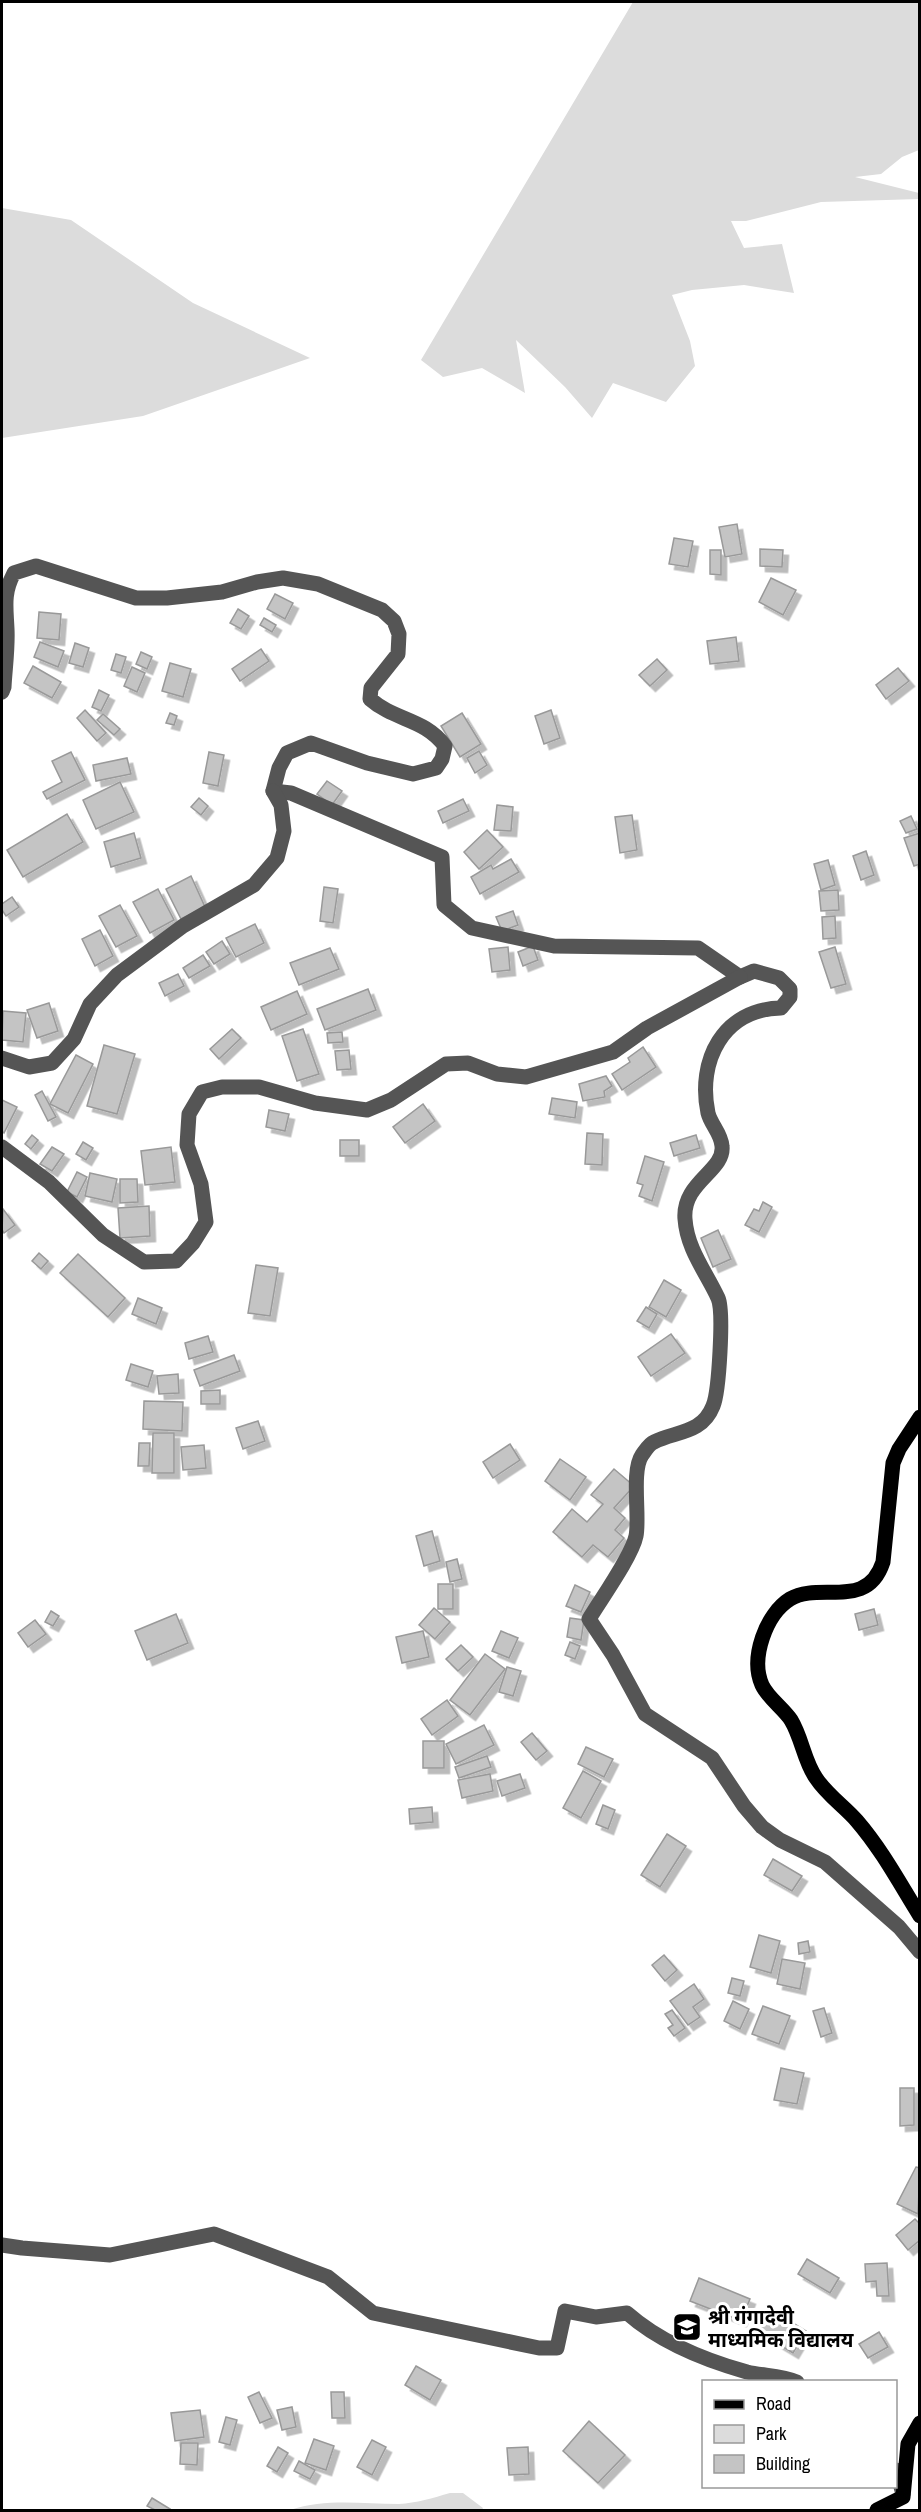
<svg xmlns="http://www.w3.org/2000/svg" width="921" height="2512" viewBox="0 0 921 2512" font-family="'Archivo Narrow','Noto Sans Devanagari',sans-serif">
  <defs>
    <filter id="shadow"><feDropShadow dx="5.5" dy="5.5" stdDeviation="0" flood-color="#0004"/></filter>
  </defs>
  <rect width="100%" height="100%" fill="#fff"/>
  <g fill="#dcdcdc">
    <path d="M633,2H919V150L902,157L881,174L855,177L919,193V199L821,202L746,221H731L744,248L782,244L794,293L744,285L692,290L672,295L690,341L695,366L666,402L613,383L592,418L565,387L516,340L525,393L482,368L443,377L421,360Z"/>
    <path d="M2,208L71,220L193,303L310,358L143,416L2,438Z"/>
    <path d="M450,2493H463L483,2508L482,2510H290C326,2498 362,2504 399,2504C416,2503 433,2498 450,2493Z"/>
  </g>
  <g fill="#c4c4c4" stroke="#999" stroke-width="1.5" filter="url(#shadow)">
    <path d="M737,524L742,554L725,557L719,527Z"/>
    <path d="M674,538L693,541L688,567L669,564Z"/>
    <path d="M760,549L783,550L782,567L760,566Z"/>
    <path d="M710,550H721V575L710,574Z"/>
    <path d="M771,578L796,590L783,615L759,602Z"/>
    <path d="M275,594L293,603L285,619L267,609Z"/>
    <path d="M238,609L249,616L241,629L230,623Z"/>
    <path d="M39,612L61,614L59,640L37,638Z"/>
    <path d="M264,618L276,625L272,632L260,625Z"/>
    <path d="M736,637L739,661L710,664L707,641Z"/>
    <path d="M40,642L64,651L58,667L34,657Z"/>
    <path d="M75,643L89,648L83,667L69,663Z"/>
    <path d="M261,649L269,661L240,681L232,669Z"/>
    <path d="M141,652L152,657L147,669L136,664Z"/>
    <path d="M116,654L126,657L121,673L111,670Z"/>
    <path d="M657,659L667,670L650,686L639,675Z"/>
    <path d="M170,663L191,669L183,697L162,691Z"/>
    <path d="M33,666L61,682L52,698L24,683Z"/>
    <path d="M132,667L145,673L137,692L124,686Z"/>
    <path d="M898,668L909,681L886,699L876,685Z"/>
    <path d="M99,690L109,695L101,711L92,707Z"/>
    <path d="M85,710L106,733L97,741L77,718Z"/>
    <path d="M551,710L560,738L544,744L535,716Z"/>
    <path d="M170,713L177,716L174,725L166,723Z"/>
    <path d="M462,713L481,744L460,757L441,726Z"/>
    <path d="M103,714L120,729L114,735L97,720Z"/>
    <path d="M479,751L487,765L475,773L467,758Z"/>
    <path d="M71,752L85,780L47,799L43,792L62,782L52,761Z"/>
    <path d="M209,752L224,755L218,786L203,783Z"/>
    <path d="M127,758L131,774L96,781L93,765Z"/>
    <path d="M327,781L342,791L332,805L317,794Z"/>
    <path d="M120,782L134,812L96,829L83,800Z"/>
    <path d="M199,798L208,806L201,815L191,807Z"/>
    <path d="M463,799L469,811L443,823L438,811Z"/>
    <path d="M497,805L513,807L511,831L494,830Z"/>
    <path d="M67,814L83,842L23,877L7,850Z"/>
    <path d="M632,815L637,850L620,853L615,817Z"/>
    <path d="M911,816L917,829L906,833L900,821Z"/>
    <path d="M487,830L503,847L479,869L464,852Z"/>
    <path d="M134,833L141,858L111,867L104,842Z"/>
    <path d="M920,833V864L914,866L904,838Z"/>
    <path d="M866,851L874,875L861,880L853,856Z"/>
    <path d="M511,859L519,872L480,894L471,877L491,865L493,869Z"/>
    <path d="M828,860L835,885L821,890L814,864Z"/>
    <path d="M191,876L205,907L181,919L166,889Z"/>
    <path d="M324,887L338,889L333,923L320,921Z"/>
    <path d="M158,889L174,920L150,933L133,902Z"/>
    <path d="M838,890L839,910L821,911L819,891Z"/>
    <path d="M12,897L19,907L6,916L2,910V904Z"/>
    <path d="M120,905L137,936L116,947L99,916Z"/>
    <path d="M513,911L518,925L502,931L496,917Z"/>
    <path d="M835,916L836,938L823,939L822,917Z"/>
    <path d="M255,924L264,943L236,957L226,938Z"/>
    <path d="M100,930L113,956L95,966L82,939Z"/>
    <path d="M222,941L230,954L214,964L206,952Z"/>
    <path d="M533,946L538,960L523,966L518,952Z"/>
    <path d="M508,947L510,970L492,972L489,949Z"/>
    <path d="M835,947L846,984L831,988L819,952Z"/>
    <path d="M330,948L339,969L299,985L290,963Z"/>
    <path d="M203,955L210,966L189,978L183,968Z"/>
    <path d="M178,974L184,986L165,996L159,983Z"/>
    <path d="M368,989L376,1010L325,1030L317,1009Z"/>
    <path d="M297,991L307,1014L271,1030L261,1007Z"/>
    <path d="M49,1003L58,1031L37,1038L27,1010Z"/>
    <path d="M3,1011L26,1013L23,1042L2,1040Z"/>
    <path d="M232,1029L241,1038L219,1059L210,1049Z"/>
    <path d="M303,1029L319,1074L297,1081L282,1036Z"/>
    <path d="M342,1032L343,1042L328,1043L327,1033Z"/>
    <path d="M104,1045L135,1054L117,1114L87,1106Z"/>
    <path d="M643,1047L656,1067L622,1090L612,1074L630,1062L628,1058Z"/>
    <path d="M349,1050L351,1069L337,1070L335,1051Z"/>
    <path d="M76,1055L93,1064L68,1113L50,1104Z"/>
    <path d="M606,1076L612,1086L604,1091L605,1097L583,1101L579,1084Z"/>
    <path d="M42,1091L56,1117L48,1121L35,1095Z"/>
    <path d="M552,1098L577,1102L575,1118L549,1114Z"/>
    <path d="M2,1100L17,1107L4,1133L2,1131Z"/>
    <path d="M423,1104L435,1121L405,1143L393,1127Z"/>
    <path d="M269,1110L289,1114L285,1131L266,1127Z"/>
    <path d="M587,1133L603,1134L602,1165L585,1164Z"/>
    <path d="M32,1135L38,1140L31,1149L25,1144Z"/>
    <path d="M696,1135L700,1148L674,1156L670,1143Z"/>
    <rect x="340" y="1140" width="19" height="16"/>
    <path d="M83,1142L93,1148L86,1160L76,1154Z"/>
    <path d="M52,1147L64,1154L52,1171L40,1164Z"/>
    <path d="M171,1147L175,1182L145,1185L141,1151Z"/>
    <path d="M645,1156L664,1162L652,1201L639,1196L643,1185L637,1183Z"/>
    <path d="M77,1172L87,1177L77,1197L67,1192Z"/>
    <path d="M90,1173L117,1179L112,1202L85,1196Z"/>
    <path d="M120,1179H137L138,1202L120,1203Z"/>
    <path d="M763,1202L772,1207L759,1232L745,1225L754,1209L759,1211Z"/>
    <path d="M149,1206L150,1236L120,1238L118,1208Z"/>
    <path d="M3,1209L15,1225L4,1233L2,1230Z"/>
    <path d="M718,1230L731,1259L713,1267L701,1238Z"/>
    <path d="M39,1253L48,1261L41,1269L32,1261Z"/>
    <path d="M78,1254L125,1298L108,1317L60,1273Z"/>
    <path d="M256,1265L278,1268L270,1316L248,1313Z"/>
    <path d="M664,1280L681,1290L666,1317L649,1307Z"/>
    <path d="M138,1298L162,1308L156,1324L132,1314Z"/>
    <path d="M646,1307L657,1314L649,1328L637,1321Z"/>
    <path d="M671,1334L685,1353L651,1376L638,1357Z"/>
    <path d="M208,1336L213,1352L189,1359L185,1343Z"/>
    <path d="M234,1355L240,1371L200,1386L194,1370Z"/>
    <path d="M131,1364L153,1371L148,1387L126,1380Z"/>
    <path d="M178,1374L179,1393L159,1394L157,1376Z"/>
    <path d="M220,1390V1404H201V1391Z"/>
    <path d="M144,1401L183,1402L182,1431L143,1429Z"/>
    <path d="M258,1421L265,1441L243,1449L236,1428Z"/>
    <path d="M153,1433H174V1473H152Z"/>
    <path d="M139,1443H150L149,1466H138Z"/>
    <path d="M510,1444L520,1460L493,1478L483,1462Z"/>
    <path d="M204,1445L206,1468L183,1470L181,1447Z"/>
    <path d="M560,1459L586,1477L570,1500L545,1481Z"/>
    <path d="M614,1469L634,1486L614,1508L625,1518L615,1530L624,1538L608,1557L593,1545L582,1557L553,1532L572,1509L587,1522L603,1504L591,1495Z"/>
    <path d="M432,1531L440,1561L424,1566L416,1536Z"/>
    <path d="M457,1559L462,1579L450,1582L446,1562Z"/>
    <rect x="438" y="1584" width="15" height="25"/>
    <path d="M575,1585L590,1592L581,1612L566,1606Z"/>
    <path d="M434,1608L450,1622L435,1639L419,1625Z"/>
    <path d="M874,1609L878,1625L859,1630L855,1614Z"/>
    <path d="M51,1611L59,1616L53,1626L45,1622Z"/>
    <path d="M176,1614L188,1643L147,1660L135,1631Z"/>
    <path d="M570,1618L584,1620L581,1640L567,1637Z"/>
    <path d="M35,1620L46,1634L28,1647L18,1633Z"/>
    <path d="M423,1631L429,1657L402,1663L396,1637Z"/>
    <path d="M501,1631L518,1638L509,1658L492,1651Z"/>
    <path d="M570,1642L580,1646L575,1659L565,1655Z"/>
    <path d="M461,1645L473,1657L458,1671L446,1659Z"/>
    <path d="M485,1654L505,1669L470,1715L450,1700Z"/>
    <path d="M507,1667L521,1671L513,1696L499,1692Z"/>
    <path d="M447,1700L458,1716L432,1735L421,1719Z"/>
    <path d="M484,1725L494,1745L456,1764L446,1744Z"/>
    <path d="M532,1733L547,1751L536,1760L521,1742Z"/>
    <rect x="423" y="1741" width="21" height="27"/>
    <path d="M586,1747L613,1759L604,1777L578,1764Z"/>
    <path d="M487,1756L491,1767L459,1778L455,1767Z"/>
    <path d="M583,1771L601,1781L581,1818L563,1808Z"/>
    <path d="M490,1774L493,1791L462,1798L458,1780Z"/>
    <path d="M520,1774L525,1788L502,1796L497,1781Z"/>
    <path d="M603,1805L615,1810L608,1829L596,1824Z"/>
    <path d="M432,1807L433,1822L410,1824L409,1809Z"/>
    <path d="M667,1834L686,1846L660,1887L641,1875Z"/>
    <path d="M773,1859L802,1876L792,1891L764,1875Z"/>
    <path d="M759,1935L780,1941L771,1973L750,1967Z"/>
    <path d="M808,1941L810,1952L799,1954L798,1943Z"/>
    <path d="M664,1955L677,1970L665,1981L652,1965Z"/>
    <path d="M782,1959L805,1963L800,1989L777,1984Z"/>
    <path d="M732,1978L744,1981L740,1996L728,1993Z"/>
    <path d="M694,1984L704,1999L693,2007L700,2017L688,2025L670,2001Z"/>
    <path d="M733,2001L749,2009L740,2029L724,2021Z"/>
    <path d="M763,2006L790,2016L779,2044L752,2034Z"/>
    <path d="M824,2008L832,2033L821,2037L813,2011Z"/>
    <path d="M672,2010L685,2028L674,2036L668,2028L673,2025L665,2014Z"/>
    <path d="M781,2068L804,2073L797,2104L774,2100Z"/>
    <path d="M900,2088H914V2125L900,2126Z"/>
    <path d="M916,2167L920,2168L918,2214L897,2204Z"/>
    <path d="M915,2219L920,2224V2240L908,2250L896,2235Z"/>
    <path d="M807,2259L839,2278L830,2293L798,2274Z"/>
    <path d="M887,2263L889,2296H877L876,2281L866,2282L865,2264Z"/>
    <path d="M699,2278L750,2299L741,2321L690,2301Z"/>
    <path d="M772,2310L806,2331L793,2353L758,2332Z"/>
    <path d="M879,2332L888,2347L868,2358L859,2344Z"/>
    <path d="M416,2366L441,2380L430,2400L405,2385Z"/>
    <path d="M259,2392L272,2418L260,2423L248,2397Z"/>
    <path d="M331,2392H344L345,2418H332Z"/>
    <path d="M292,2407L296,2427L282,2430L277,2410Z"/>
    <path d="M200,2410L204,2437L175,2441L171,2413Z"/>
    <path d="M226,2417L237,2420L230,2445L219,2442Z"/>
    <path d="M589,2421L625,2455L598,2483L563,2451Z"/>
    <path d="M314,2439L334,2446L326,2470L305,2463Z"/>
    <path d="M372,2440L386,2447L372,2475L357,2467Z"/>
    <path d="M181,2443H198L197,2465L180,2464Z"/>
    <path d="M278,2447L288,2453L277,2472L267,2466Z"/>
    <path d="M528,2447L529,2474L509,2475L507,2448Z"/>
    <path d="M299,2461L315,2470L310,2479L294,2471Z"/>
    <path d="M152,2498L170,2509L169,2510H155L147,2506Z"/>
  </g>
  <g fill="none" stroke-linecap="round" stroke-linejoin="round">
    <g stroke="#555" stroke-width="15">
      <path d="M2,692L4,687C5,668 8,648 7,629C6,607 3,593 14,573L36,566L136,598H167L222,592L257,582L283,578L318,584L382,610L394,621L399,634L398,654L371,688L370,699C395,721 424,718 445,746L442,759L436,768L413,774L367,763L311,743L287,753L279,768L273,791L291,793L442,857L444,905L472,928L554,946L698,948L740,977L754,971L779,978L790,989V997L781,1008C723,1009 697,1061 708,1113C711,1125 721,1133 722,1146C725,1171 682,1182 685,1219C687,1249 706,1272 718,1298C724,1311 719,1392 713,1406C702,1434 676,1431 654,1442C649,1444 645,1451 642,1455C631,1471 640,1517 636,1536C632,1556 601,1599 589,1619L613,1655L645,1714L712,1758L744,1806L762,1827L780,1840L825,1862L899,1927L920,1952"/>
      <path d="M2,1058L29,1067L52,1063L74,1039L90,1004L117,975L183,926L254,885L277,858L284,831L281,805L273,791"/>
      <path d="M2,1147L49,1182L103,1235L144,1262L176,1261L193,1243L206,1222L201,1184L187,1145L189,1114L202,1092L222,1087H259L315,1103L367,1110L391,1100L446,1064L468,1063L497,1074L526,1077L613,1052L647,1028L740,977"/>
      <path d="M2,2245L22,2248L110,2255L214,2234L328,2277L373,2313L539,2348H557L565,2311L596,2317L627,2313C661,2343 704,2360 747,2372C763,2376 781,2375 797,2382"/>
      <path d="M896,2470L903,2494"/>
    </g>
    <g stroke="#000" stroke-width="15">
      <path d="M920,1417L899,1449L893,1463L883,1562C867,1611 820,1581 790,1599C766,1614 750,1658 762,1685C768,1698 783,1708 791,1720C802,1738 804,1761 816,1778C827,1795 844,1806 857,1821C882,1850 900,1884 920,1916"/>
      <path d="M877,2510L903,2497L908,2444L920,2423"/>
    </g>
  </g>
  <defs>
    <g id="school-square" transform="scale(1.5)"><rect x="-9" y="-9" width="18" height="18" rx="4" fill="#000" stroke="#fff"/><path d="M0-5L7-2L0 1L-7-2ZM-4 1L0 2.5L4 1V4Q0 6-4 4Z" fill="#fff"/></g>
  </defs>
  <g fill-rule="evenodd">
    <use href="#school-square" x="687" y="2327"/>
  </g>
  <g text-anchor="middle" dominant-baseline="central" stroke-width="6" stroke-linejoin="round" paint-order="stroke">
    <g font-size="20" font-weight="bold" fill="#000" stroke="#fff" text-anchor="start">
      <text x="708" y="2316">श्री गंगादेवी<tspan x="708" dy="23">माध्यमिक विद्यालय</tspan></text>
    </g>
  </g>
  <rect width="921" height="2512" fill="none" stroke="#000000" stroke-width="6"/>
  <rect x="702" y="2380" width="195" height="108" fill="#ffffff" stroke="#999999" stroke-width="1.5"/>
  <rect x="714" y="2400" width="30" height="9" fill="#000000" stroke="#999999" stroke-width="1.5"/>
  <text x="756" y="2410" font-size="18" fill="#000000">Road</text>
  <rect x="714" y="2425" width="30" height="18" fill="#dcdcdc" stroke="#999999" stroke-width="1.5"/>
  <text x="756" y="2440" font-size="18" fill="#000000">Park</text>
  <rect x="714" y="2455" width="30" height="18" fill="#c4c4c4" stroke="#999999" stroke-width="1.5"/>
  <text x="756" y="2470" font-size="18" fill="#000000">Building</text>
</svg>
